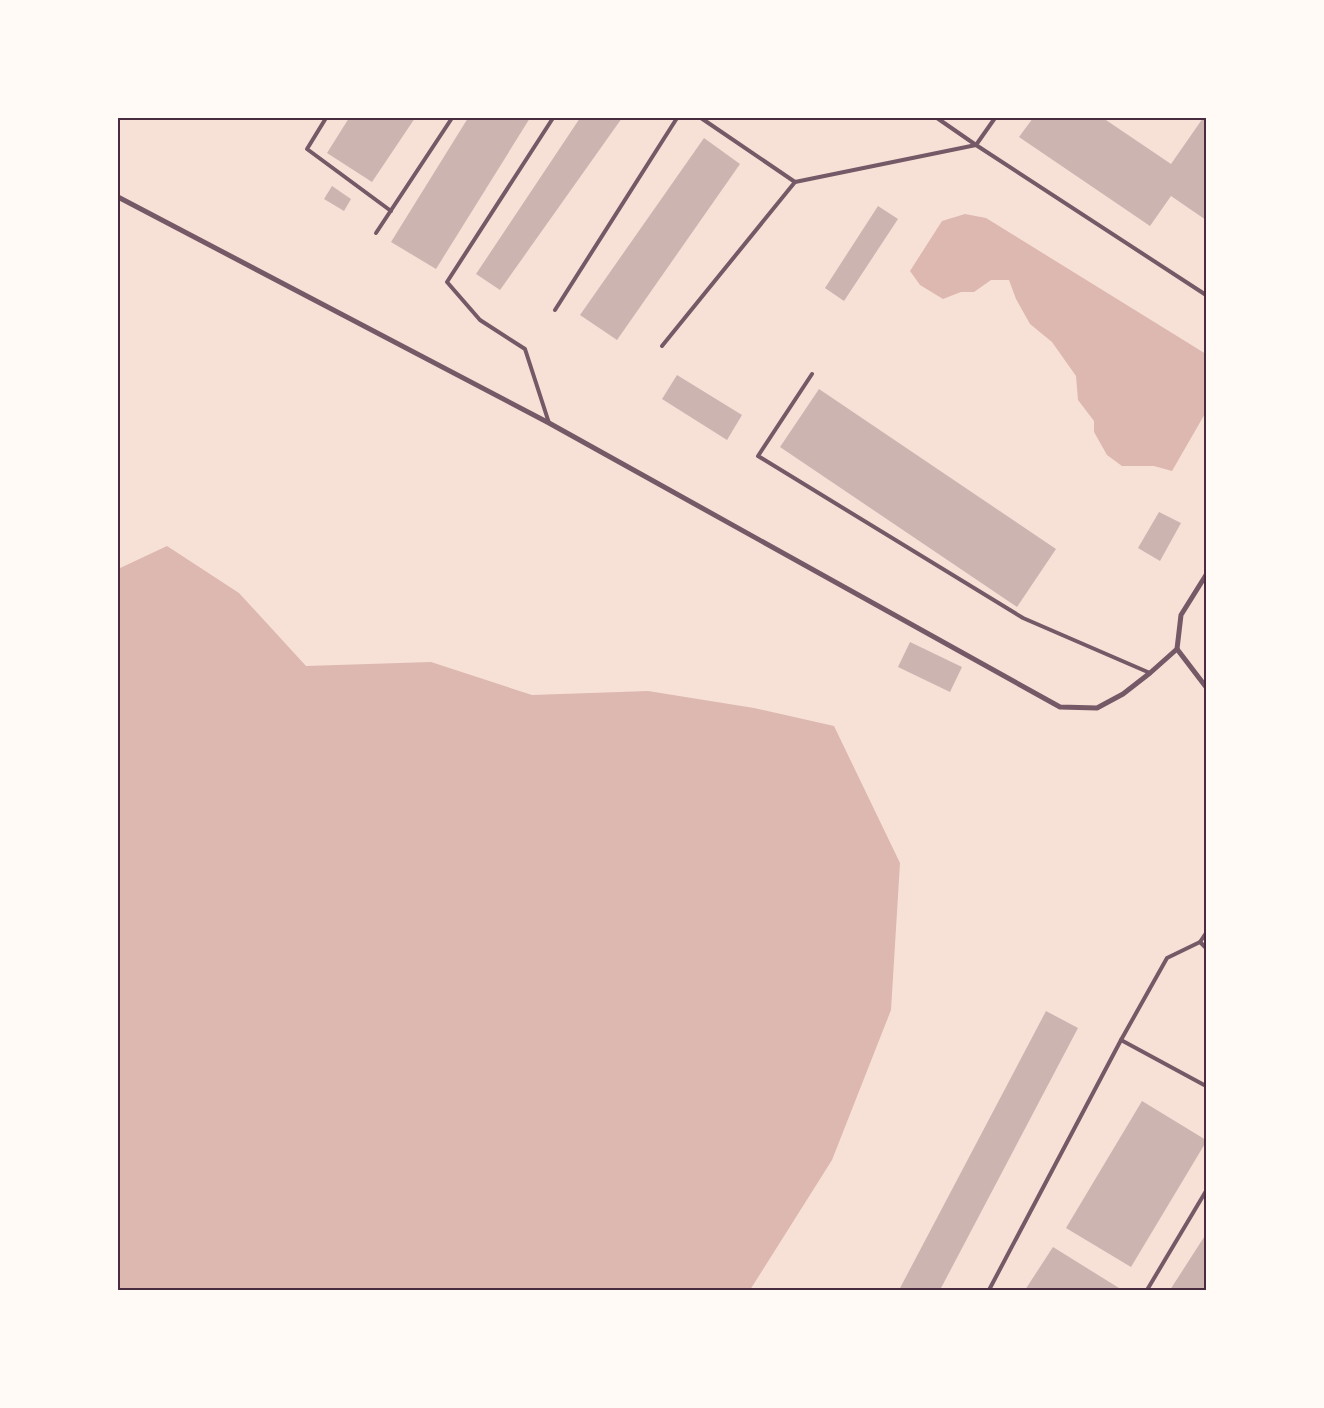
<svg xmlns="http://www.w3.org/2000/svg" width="1324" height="1408" viewBox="0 0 1324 1408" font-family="Commissioner,sans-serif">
  <rect width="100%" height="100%" fill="#f7e1d7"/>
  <g fill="#dcb8b0">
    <path d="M965,214L986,218L1206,354V412L1172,471L1154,466H1122L1107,455L1094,432V421L1078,400L1076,376L1052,342L1030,324L1016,299L1009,280H991L974,292H961L943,299L920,285L910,271L942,221Z"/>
    <path d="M167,546L239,593L306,666L431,662L532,695L648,691L754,708L834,726L900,863L891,1010L832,1160L750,1290H118V569Z"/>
  </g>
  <g fill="#ccb4b1">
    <path d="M349,118H415L372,182L327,153Z"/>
    <path d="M468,118H530L436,269L391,242Z"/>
    <path d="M580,118H622L500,290L476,274Z"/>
    <path d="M1033,118H1103L1171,164L1203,118H1206V142L1205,145L1206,146V220L1171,196L1150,226L1019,137Z"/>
    <path d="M704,138L740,164L617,340L580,315Z"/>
    <path d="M332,186L351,199L344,211L324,199Z"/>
    <path d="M878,206L898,219L844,301L825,288Z"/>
    <path d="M677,375L742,415L727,440L662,399Z"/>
    <path d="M819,389L1056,549L1017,607L780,447Z"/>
    <path d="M1159,512L1181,523L1160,561L1138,548Z"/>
    <path d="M910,642L962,667L950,692L898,667Z"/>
    <path d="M1046,1011L1078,1028L940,1290H899Z"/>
    <path d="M1142,1101L1206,1140V1142L1131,1267L1066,1228Z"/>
    <path d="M1206,1234V1290H1170Z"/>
    <path d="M1053,1247L1119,1288L1117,1290H1025Z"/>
  </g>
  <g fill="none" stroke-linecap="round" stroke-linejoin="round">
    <g stroke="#755966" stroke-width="4">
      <path d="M326,118L307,149L391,211"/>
      <path d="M701,118L795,182"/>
      <path d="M937,118L976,145L1206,295"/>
      <path d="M376,233L452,118"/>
      <path d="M555,310L677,118"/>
      <path d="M662,346L795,182L976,145L995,118"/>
      <path d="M812,374L758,456L1023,618L1150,673"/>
      <path d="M549,423L525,349L480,320L447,282L553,118"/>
      <path d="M1200,942L1206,948"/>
      <path d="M1121,1040L1206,1086"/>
      <path d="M989,1290L1121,1040L1167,958L1200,942L1206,933"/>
      <path d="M1147,1290L1206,1191"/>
    </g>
    <g stroke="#755966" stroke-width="5">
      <path d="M118,197L549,423L1060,707L1097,708L1123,694L1150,673L1177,649"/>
      <path d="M1206,575L1181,615L1177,649L1206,687"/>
    </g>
  </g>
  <rect width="1324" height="1408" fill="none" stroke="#fffaf5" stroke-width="238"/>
  <rect x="119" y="119" width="1086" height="1170" fill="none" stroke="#4a2c40" stroke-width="2"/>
</svg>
